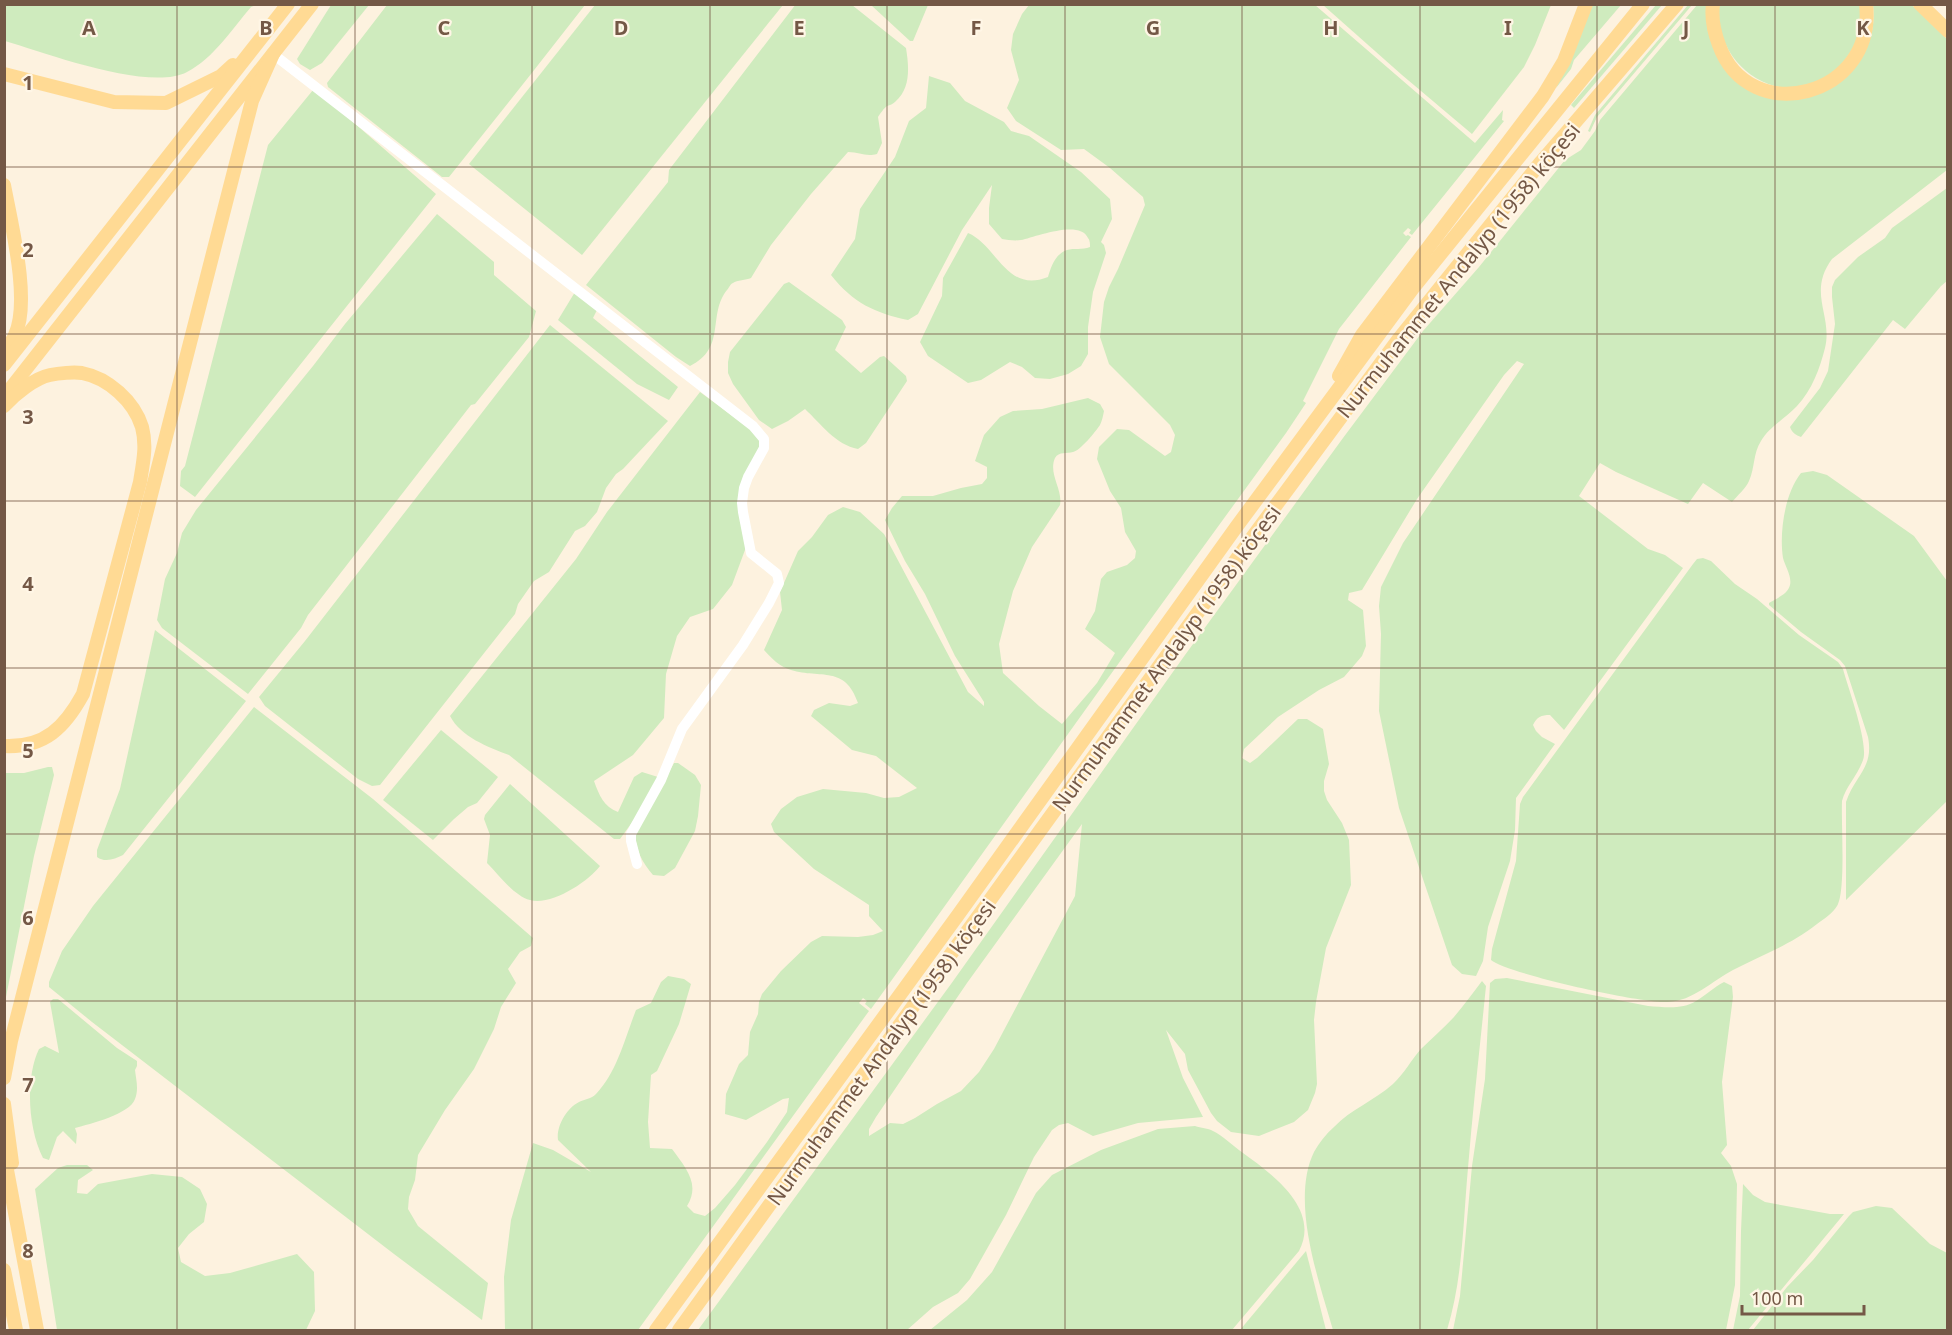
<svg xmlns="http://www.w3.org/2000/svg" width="1952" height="1335" viewBox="0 0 1952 1335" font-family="'Noto Sans',sans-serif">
  <rect width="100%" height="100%" fill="#fdf2df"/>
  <g fill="#cfebbe" fill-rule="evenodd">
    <path d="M796,4L852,5L906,48C909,67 911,88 895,102C893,104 890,105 887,106C884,108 880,114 878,117L882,143L877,154C865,157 860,152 848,152L811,194L771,245L751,278C746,280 737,280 733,283C730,284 729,288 727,290C707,315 727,348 690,366L676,357L586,285L668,182L669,170Z"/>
    <path d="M4,5L5,4L256,5L251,7C232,29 214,58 187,72C149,92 46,53 5,41Z"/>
    <path d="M331,5H369L322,63L310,70L300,64L297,59Z"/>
    <path d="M387,5V4L585,5L531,74L449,177H442L328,87L327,83Z"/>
    <path d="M595,5H783L582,255L469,164Z"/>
    <path d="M871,5H928L913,41H910Z"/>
    <path d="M1029,5H1315L1475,143L1503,110L1502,120L1504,121L1412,235L1409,233L1411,230L1408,228L1403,233L1406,236L1408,235L1411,237L1339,329L1303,401L1306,403L1286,433L1121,660L871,1009L865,1004L867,1001L863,998L859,1003L869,1011L638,1330H505L504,1277L511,1220L533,1143L553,1150L591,1172L558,1140C556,1126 567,1108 579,1102C585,1099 591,1099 596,1094C617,1072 625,1038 636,1010L651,1003L661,982L668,976L684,979L691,984L679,1024L657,1071L651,1075L648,1122L650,1148L672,1149C685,1167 701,1184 687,1206L694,1213L705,1216L715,1208L735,1185L767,1142L787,1112L789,1098L783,1099L746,1120L725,1114L726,1094L739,1064L748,1055L750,1032L758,1014L759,1002L762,994L781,971L811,942L822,936L858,937L873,935L883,931L869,916V905L814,869L774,832L771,824L781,809L797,797L823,789L866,793L884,798L899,797L917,788L876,756L852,750L811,716L814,710L829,703L850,706L858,703C845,665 821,679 791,670C780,667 771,658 764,650L782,610L780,592L798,551L812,537L828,515L843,507L860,512L884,534L968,692L984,706V702L955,656L925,594L905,561L885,520L892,508L902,496H933L961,488L982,484L987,478V467L975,461L984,435L1000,417L1013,411L1042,409L1088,398L1100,404L1104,411C1103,416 1102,421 1100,425C1096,431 1080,451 1073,452C1067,454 1059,451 1055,458C1048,474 1063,489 1060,505L1032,547L1013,591L999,644L1003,673L1039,706L1062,724L1097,683L1115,653L1085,629L1095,611L1101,579L1107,572L1127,565L1135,558L1136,551L1125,532L1121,508L1110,491L1097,459L1099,447L1117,429L1129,430L1165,456L1171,452L1175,435L1170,425L1109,364L1100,337L1104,302L1109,287L1118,269L1145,205L1143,197L1110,168L1084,149L1061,150L1016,121L1007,108L1019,80L1011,50L1013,34L1022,14Z"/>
    <path d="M1323,5H1551L1535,45L1524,67L1472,134L1402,75Z"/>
    <path d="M1591,5H1621L1574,60L1571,69L1556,88Z"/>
    <path d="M1656,5H1662L1574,108L1571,105Z"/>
    <path d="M1688,5H1692L1597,117L1590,132L1588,131L1595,115Z"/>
    <path d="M1697,5H1708L1722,62C1737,71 1753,80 1769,90C1774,92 1780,97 1785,98C1794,100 1804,98 1812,96C1852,84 1878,46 1873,5H1912L1947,39V170L1832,259C1807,293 1833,315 1825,348C1820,368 1812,390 1797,406C1786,418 1769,427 1761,441C1753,453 1755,468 1749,481C1746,488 1737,496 1732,502L1703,483L1688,504L1616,472L1600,463L1579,496L1648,549L1665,555L1683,568L1564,730L1550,715C1541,715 1537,717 1533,725L1536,731L1542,737L1555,744L1516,798L1515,830L1510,861L1488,927L1483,961L1476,976L1462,974L1452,965L1399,808L1379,711L1381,634L1379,606L1381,587L1403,543L1524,364L1517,361L1504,375L1417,499L1362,590L1349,593L1348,600L1363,610L1366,646L1362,656L1344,677L1319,690L1278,717L1244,749L1242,758L1250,763L1257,758L1298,719H1307L1323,729L1329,764L1324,781V791L1327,800L1342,823L1349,840L1351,885L1326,948L1316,1002L1314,1020L1317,1084L1315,1093L1308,1110L1294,1122L1259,1136L1231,1132L1217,1121L1211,1113L1188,1070L1185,1054L1166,1030L1183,1078L1203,1117L1138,1123L1093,1136L1068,1123L1059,1125L1052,1130L1034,1157L1006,1215L970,1279L958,1293L933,1307L907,1330H698L951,984L1185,655L1343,438L1423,331L1479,267L1565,160L1581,150L1595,131L1600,120ZM1082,824L1075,896L994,1049L979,1072L961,1091L937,1104L915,1118L903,1124L890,1123L869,1136V1129L876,1117L967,983Z"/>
    <path d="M1718,5H1862C1861,15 1862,32 1858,41C1855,47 1850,52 1847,57C1802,120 1715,79 1718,5Z"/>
    <path d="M929,76L950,83L965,101L1004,122L1011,131L1029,136L1081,172L1110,199L1112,219L1101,242L1104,245L1106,253L1093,292L1088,327V354L1081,366L1068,374L1050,379L1035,378L1022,367L1010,362L981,380L968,383L928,356L920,342L942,296L943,278L968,233C997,245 1006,294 1048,277C1051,267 1055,254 1067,250C1074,248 1082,250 1090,247C1090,244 1090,240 1088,238C1080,219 1035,237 1021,240C1015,241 1008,240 1002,239L989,224V208L992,185L962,230L918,314L908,320C875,313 853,303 831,275L855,239L860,209L895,157L909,121L926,108Z"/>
    <path d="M313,90L345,115L436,194L195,497L180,486L181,471L185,466L268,145Z"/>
    <path d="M1947,188V281L1941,286L1905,329L1893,320L1801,437C1796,435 1792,433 1790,427L1820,388L1828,371L1835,324L1832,297V287L1835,280L1858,257L1885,238L1892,228Z"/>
    <path d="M437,214L494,262V275L536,311L529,337L475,404L471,405L308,615L301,628L248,694L162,628L157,620L165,579L177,553L182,533L196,510L313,366L345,324Z"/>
    <path d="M789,282L842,320L846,327L835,350L861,373L880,357L884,356L906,376L907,381L866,443L858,449C836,445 821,424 805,409L788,421L772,429L759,420L733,384L728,373V362L730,352L784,284Z"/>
    <path d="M575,292L597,310L593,318L678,387L669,400L637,384L558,320Z"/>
    <path d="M550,325L668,421L623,469L616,474L606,488L597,512L585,526L575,531L549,572L534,581L518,604L515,614L380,785L372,786L358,779L265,706L259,697L305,641Z"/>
    <path d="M700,392L753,431L761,439L762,447L747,473L745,550L732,585L713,609L690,617L677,636L666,674L664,718L633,755L594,781C599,795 604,807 618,812L634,777L642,772L658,777L641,810L620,839H614L509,755C488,747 461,737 450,716L576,559L607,512Z"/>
    <path d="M1813,471L1827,475L1914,536L1947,581V801L1846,900V802C1855,775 1874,768 1868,737L1845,666L1840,660L1801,632L1769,605V603C1777,598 1788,594 1790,585C1792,576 1785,566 1783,558C1779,532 1785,493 1801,473Z"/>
    <path d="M1703,558L1711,561L1735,584L1757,599L1799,635L1838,662L1843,669C1848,688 1869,744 1863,760C1858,775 1846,786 1842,801C1841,822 1846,892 1837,906C1833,913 1824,919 1817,924C1789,946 1763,954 1733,970C1712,981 1693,1001 1668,1002C1644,1004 1508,974 1491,960L1492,949L1516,861L1520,804L1523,797L1693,564L1697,559Z"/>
    <path d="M155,630L246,701L123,855C115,859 105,863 97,857V850L120,789Z"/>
    <path d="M254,707L373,799L533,938L531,946L520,952L508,969L516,983L501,1007L494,1029L474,1069L445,1110L418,1155L415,1180L409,1197L408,1209L418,1226L488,1283L482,1320L394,1254L92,1022L49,987V982L62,951L93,906Z"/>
    <path d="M441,730L498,777L477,803L468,807L454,819L433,840L383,800Z"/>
    <path d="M674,763H678L695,775L701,785L698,816L695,831L675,868L664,876L653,875C642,862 636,851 635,834Z"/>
    <path d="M48,767H52L54,775L34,856L5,1002V773H24Z"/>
    <path d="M510,784L600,866C588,882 551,906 530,900C514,896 498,874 487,863L490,835L484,819L485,815Z"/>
    <path d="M1507,978L1648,1006C1664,1007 1682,1010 1696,1001C1706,995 1714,987 1724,982L1732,986L1733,997L1722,1082L1727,1145L1721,1153L1731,1166L1737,1184L1735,1285L1726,1330H1453L1460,1296L1472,1166L1485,1079L1490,983L1495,979Z"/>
    <path d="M1482,981L1486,986C1480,1046 1473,1107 1468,1168C1463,1222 1463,1278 1447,1330H1333C1319,1281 1290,1201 1314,1152C1319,1143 1326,1134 1334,1127C1351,1109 1374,1101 1393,1084C1404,1074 1411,1060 1421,1049C1432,1038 1444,1028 1454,1017C1464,1005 1473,993 1482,981Z"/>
    <path d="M53,999H58L117,1048L137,1061V1066L135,1070C136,1079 139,1089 135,1099C130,1114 90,1124 75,1128L77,1134L76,1144L63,1131L57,1137L49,1160L43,1158C28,1129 25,1078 39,1049L45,1046L59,1053L50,1002Z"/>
    <path d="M1195,1126C1201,1128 1208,1128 1213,1131C1223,1136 1233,1146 1243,1153C1272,1174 1321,1209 1299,1251L1232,1330H930L967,1300L992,1272L1036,1193L1052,1175L1101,1150L1158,1129Z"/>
    <path d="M67,1165H87L93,1170L78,1180L77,1193L87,1194L98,1184L152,1174L182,1177L200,1189L207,1204L204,1222L189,1234L178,1248L181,1262L205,1276L230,1273L297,1254L314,1272L315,1311L306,1330H57L35,1189L58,1168Z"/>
    <path d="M1743,1184L1753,1195L1765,1202L1830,1214H1844L1748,1330H1733L1740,1296L1741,1231Z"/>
    <path d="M1876,1206L1892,1208L1930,1244L1947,1253V1330H1753L1787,1287L1813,1260L1849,1216L1853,1212Z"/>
    <path d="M1306,1251L1326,1330H1240Z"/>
  </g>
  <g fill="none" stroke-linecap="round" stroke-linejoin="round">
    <path stroke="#fff" stroke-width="10" d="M273,54L753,426L764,439V448L748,477L744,488L742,503L743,512L751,553L777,574L779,583L769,603L743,645L682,729L661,780L631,834V841L637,864"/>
    <g stroke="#ffda94" stroke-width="14">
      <path d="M1713,4C1711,19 1714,32 1719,45C1749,129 1877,97 1866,4"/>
      <path d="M1920,4L1948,31"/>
      <path d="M4,74L114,102L166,103L221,76L233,65"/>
      <path d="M4,185C11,223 31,301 15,335C13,341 8,346 4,351"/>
      <path d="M4,365L288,4"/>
      <path d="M1339,376L1362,335L1543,96L1564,61L1586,4"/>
      <path d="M4,397L312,4"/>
      <path d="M4,406C15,394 35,378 50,375C59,373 74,372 82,373C108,378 134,401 142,427C147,446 143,463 140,482L83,694C65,727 45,748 4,746"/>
      <path d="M4,1078L11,1041L252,101L273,54"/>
      <path d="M4,1104L12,1163"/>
      <path d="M4,1154L37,1330"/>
      <path d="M4,1270L16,1330"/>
      <path d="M656,1330L958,915L1237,526L1413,288L1643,4"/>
      <path d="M679,1330L1251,539L1398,340L1541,162L1677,4"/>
    </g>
  </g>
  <path fill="none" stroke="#745846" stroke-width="1.5" stroke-opacity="0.55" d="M177,4V1330M355,4V1330M532,4V1330M710,4V1330M887,4V1330M1065,4V1330M1242,4V1330M1420,4V1330M1597,4V1330M1775,4V1330M4,167H1948M4,334H1948M4,501H1948M4,668H1948M4,834H1948M4,1001H1948M4,1168H1948"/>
  <g text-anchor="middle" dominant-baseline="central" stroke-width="4.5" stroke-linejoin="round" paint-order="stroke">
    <g font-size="21" fill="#745846" stroke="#fff6e6">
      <text transform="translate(1458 270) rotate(-51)">Nurmuhammet Andalyp (1958) köçesi</text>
      <text transform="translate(1166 658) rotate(-54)">Nurmuhammet Andalyp (1958) köçesi</text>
      <text transform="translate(881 1052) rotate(-54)">Nurmuhammet Andalyp (1958) köçesi</text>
    </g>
  </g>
  <g font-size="20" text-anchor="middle" font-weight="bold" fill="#745846" stroke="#fff6e6" stroke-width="4.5" stroke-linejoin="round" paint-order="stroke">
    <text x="89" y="35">A</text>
    <text x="266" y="35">B</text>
    <text x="444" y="35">C</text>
    <text x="621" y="35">D</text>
    <text x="799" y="35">E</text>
    <text x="976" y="35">F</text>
    <text x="1153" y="35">G</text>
    <text x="1331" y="35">H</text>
    <text x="1508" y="35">I</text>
    <text x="1686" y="35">J</text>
    <text x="1863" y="35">K</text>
    <text x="28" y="90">1</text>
    <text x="28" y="257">2</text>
    <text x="28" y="424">3</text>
    <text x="28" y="591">4</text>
    <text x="28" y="758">5</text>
    <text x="28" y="925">6</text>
    <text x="28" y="1092">7</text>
    <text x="28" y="1258">8</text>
  </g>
  <rect width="1952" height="1335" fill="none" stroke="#745846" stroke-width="12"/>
  <path d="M1742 1305v9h122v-9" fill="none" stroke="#745846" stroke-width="3"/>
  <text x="1751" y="1305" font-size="18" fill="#745846" stroke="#fff6e6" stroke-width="4.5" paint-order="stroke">100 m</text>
</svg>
